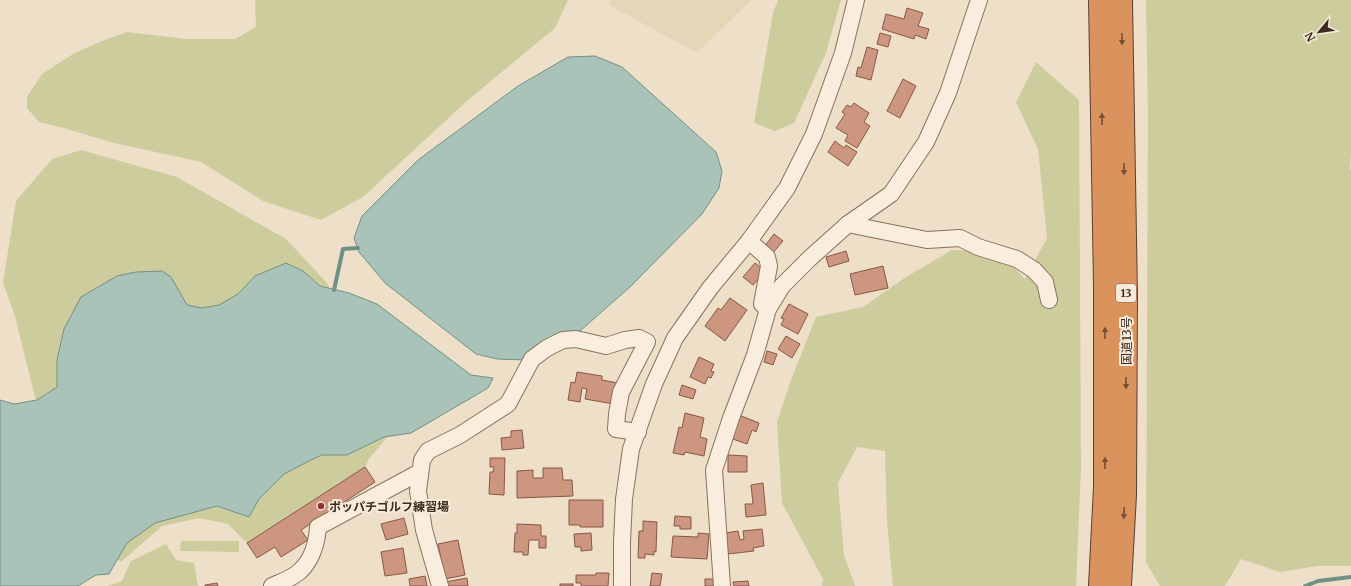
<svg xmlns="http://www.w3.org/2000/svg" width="1351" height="586" viewBox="0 0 1351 586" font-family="Merriweather,'Noto Sans JP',serif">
  <rect width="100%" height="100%" fill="#eedfc9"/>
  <path fill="#e4d7b7" d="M610,0H751L697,53L609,5Z"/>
  <g fill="#cdcc9d">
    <path d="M255,0H568L555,28L467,101L363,197L321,220L263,201L201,162L110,142L64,128L39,122L27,108V97L42,74L73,54L97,43L127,32L186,39H235L256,27Z"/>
    <path d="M778,0H841L826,53L794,123L775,131L754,123L773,13Z"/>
    <path d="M1146,0H1351V151L1350,169H1351V566H1317L1280,572L1241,559L1225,586H1160L1146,562L1148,115Z"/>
    <path d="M1036,62L1079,100L1081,467L1076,586H893L887,522L885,451L857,447L838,483L844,555L855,586H822L823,579L782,503L777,422L791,380L816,317L863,307L906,277L952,250L999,252L1025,279L1047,238L1038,149L1016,102Z"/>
    <path d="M81,150L177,177L286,239L326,282L405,415L369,459L365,467L247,543L228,524L199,518L162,526L121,562L99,543L46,441L15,316L3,283L16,201L52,159Z"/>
    <path d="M181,541H239V552L180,551Z"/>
    <path d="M166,544L176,560L194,563L198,586H107L122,581L131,561Z"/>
  </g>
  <g fill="#aac3b8" stroke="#709185">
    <path d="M595,56L622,67L716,152L722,171L719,188L702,214L630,287L581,330L553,344L526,360L497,359L476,354L385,283L359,252L354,238L362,216L418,160L518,86L568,57Z"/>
    <path d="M286,263L303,271L320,286L349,293L377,304L471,375L493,378L488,388L411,433L384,437L347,455H322L309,461L284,474L259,499L249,517L217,506L155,523L127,543L109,574L96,575L78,586H0V400L14,404L37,400L57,387V360L64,329L81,297L117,276L136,272L162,271L171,277L187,305L202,308L219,305L238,294L255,276Z"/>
  </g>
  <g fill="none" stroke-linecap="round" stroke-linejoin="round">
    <g stroke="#709185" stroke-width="4">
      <path d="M334,290L343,249L358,248"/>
      <path d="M1305,586L1318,581L1351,577"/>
    </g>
  </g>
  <g fill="#cc9680" stroke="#8a5744">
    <path d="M907,8L923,13L918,26L929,29L926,39L915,35L914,39L882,29L886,14L904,19Z"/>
    <path d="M880,33L891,36L888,47L877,44Z"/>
    <path d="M867,47L878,50L871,80L856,76L858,67L861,68Z"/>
    <path d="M903,79L916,86L900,118L887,111Z"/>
    <path d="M854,103L869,113L864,122L870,126L857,148L845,141L848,135L836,128L845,114L842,112L847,105L851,107Z"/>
    <path d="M835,141L844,148L846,145L857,152L848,166L828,152Z"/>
    <path d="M774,234L783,241L772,254L764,247Z"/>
    <path d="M846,251L849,261L829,267L826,257Z"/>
    <path d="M755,263L765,271L753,285L743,277Z"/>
    <path d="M883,266L888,288L855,295L850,274Z"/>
    <path d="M730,298L747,310L725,341L705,326L718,308L721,310Z"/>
    <path d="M789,304L808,314L798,334L781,325L784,319L781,318Z"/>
    <path d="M786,336L800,344L792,358L778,349Z"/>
    <path d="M767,351L777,354L773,365L764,362Z"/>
    <path d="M699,357L714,364L711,371L714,372L711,378L708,377L705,384L690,377Z"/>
    <path d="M577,372L602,376V380L618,383L614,404L585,399L587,389L582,388L580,402L568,400L571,382L575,383Z"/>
    <path d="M682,385L696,390L693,399L679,395Z"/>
    <path d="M685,413L704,418L700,437L707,439L704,456L685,452L684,455L673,453L679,427L682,428Z"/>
    <path d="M739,415L759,423L756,432L752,430L747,444L730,438Z"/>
    <path d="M522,430L524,448L502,450L501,438L511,437V431Z"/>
    <path d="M728,455L747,456V472H728Z"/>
    <path d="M490,458H505L504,495L489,494L490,472H493L494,467H490Z"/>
    <path d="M365,467L375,482L301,530L308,540L281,557L275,547L257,558L247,543Z"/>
    <path d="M543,468H562L563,480H572L573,496L517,498V471L533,470V478H543Z"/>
    <path d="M763,483L766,515L746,517L745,504H753L751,485Z"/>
    <path d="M569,500H603V527H580V525H569Z"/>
    <path d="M675,516L691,517V529H680V526H674Z"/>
    <path d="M404,518L408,534L386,540L381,524Z"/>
    <path d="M643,521L657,522L656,552L654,551V555L645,554V558H638L639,531H643Z"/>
    <path d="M517,524L541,525V536H546V548H539V540H529L528,555H523V552H514L515,533H517Z"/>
    <path d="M762,529L764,546L753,548L754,551L728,554L725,533L738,531L740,540L744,539L743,531Z"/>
    <path d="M591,533L592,550L581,551V547H575L574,534Z"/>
    <path d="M698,533L709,534L707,559L671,557L673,536L698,537Z"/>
    <path d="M458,540L465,575L445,579L438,544Z"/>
    <path d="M403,548L407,573L385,576L381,552Z"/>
    <path d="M596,573H609L608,586H581V583H576V575H596Z"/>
    <path d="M652,573L662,574L660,586H650Z"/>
    <path d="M425,576L427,586H410L409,579Z"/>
    <path d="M467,578L468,586H445V582Z"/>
    <rect x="705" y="579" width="10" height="7"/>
    <path d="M748,581L749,586H734L733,582Z"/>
    <path d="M217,583L218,586H205V585Z"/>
    <rect x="560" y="584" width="13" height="2"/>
  </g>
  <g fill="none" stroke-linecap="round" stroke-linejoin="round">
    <g stroke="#8b705e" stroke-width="18">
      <g id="minor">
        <path d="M848,224L867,228L927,240L960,238L978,247L1017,259L1034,270L1045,282L1049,300"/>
        <path d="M749,241L767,257L769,266L762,304L768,309"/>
        <path d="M272,586C281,582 293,578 300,571C312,560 317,542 318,527L420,472"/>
        <path d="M440,586L424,530L418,491L422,460L428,451L460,435L508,404L532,359L547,348L563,340L576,339L606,346L625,340L639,338L647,342L621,392L617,414L616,429L638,432"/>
        <path d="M622,586V542L624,499L631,449L654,384L675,338L710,288L749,241L787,188L814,134L843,53L856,0"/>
        <path d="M722,586L714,470L731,418L755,355L768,309L782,286L809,259L848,224L891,194L926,142L948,93L979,0"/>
      </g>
    </g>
    <g stroke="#593f32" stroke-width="24">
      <g id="highway">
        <path d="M1100,0L1105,286V487L1100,586"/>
        <path d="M1120,586L1125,495L1126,296L1121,0"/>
      </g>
    </g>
    <use href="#minor" stroke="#f9eddd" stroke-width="16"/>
    <use href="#highway" stroke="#da935d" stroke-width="22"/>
  </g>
  <defs><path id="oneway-solid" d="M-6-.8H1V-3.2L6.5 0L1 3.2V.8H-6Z"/></defs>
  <g fill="#734f36">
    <use href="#oneway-solid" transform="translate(1122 39) rotate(89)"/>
    <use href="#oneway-solid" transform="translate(1102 119) rotate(-91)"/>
    <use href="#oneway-solid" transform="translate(1124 169) rotate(89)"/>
    <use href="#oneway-solid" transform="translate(1105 333) rotate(-90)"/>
    <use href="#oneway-solid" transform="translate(1126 383) rotate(90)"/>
    <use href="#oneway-solid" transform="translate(1105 463) rotate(-90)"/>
    <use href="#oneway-solid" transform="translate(1124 513) rotate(93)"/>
  </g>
  <circle fill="#992f3d" stroke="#f6ead9" stroke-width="1.5" cx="321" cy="506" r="4"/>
  <g text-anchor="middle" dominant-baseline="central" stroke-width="4" stroke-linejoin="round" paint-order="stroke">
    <rect fill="#f6ead9" stroke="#746458" stroke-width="1" x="1116" y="284" width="20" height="18" rx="3"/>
    <g font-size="11" font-weight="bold" fill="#3c2b21">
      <text x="1126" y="293">13</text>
    </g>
    <g font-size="12" fill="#3c2b21" stroke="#f6ead9">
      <text transform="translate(1126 341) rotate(-90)">国道13号</text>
    </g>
    <g font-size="12" font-weight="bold" fill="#3c2b21" stroke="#f6ead9" text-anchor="start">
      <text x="329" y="506">ポッパチゴルフ練習場</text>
    </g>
  </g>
  <g transform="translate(1319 32) rotate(241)" stroke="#f6ead9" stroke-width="3" paint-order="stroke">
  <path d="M0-3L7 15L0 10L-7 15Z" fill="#3c2b21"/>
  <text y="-6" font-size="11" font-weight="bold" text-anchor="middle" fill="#3c2b21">N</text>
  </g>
</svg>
